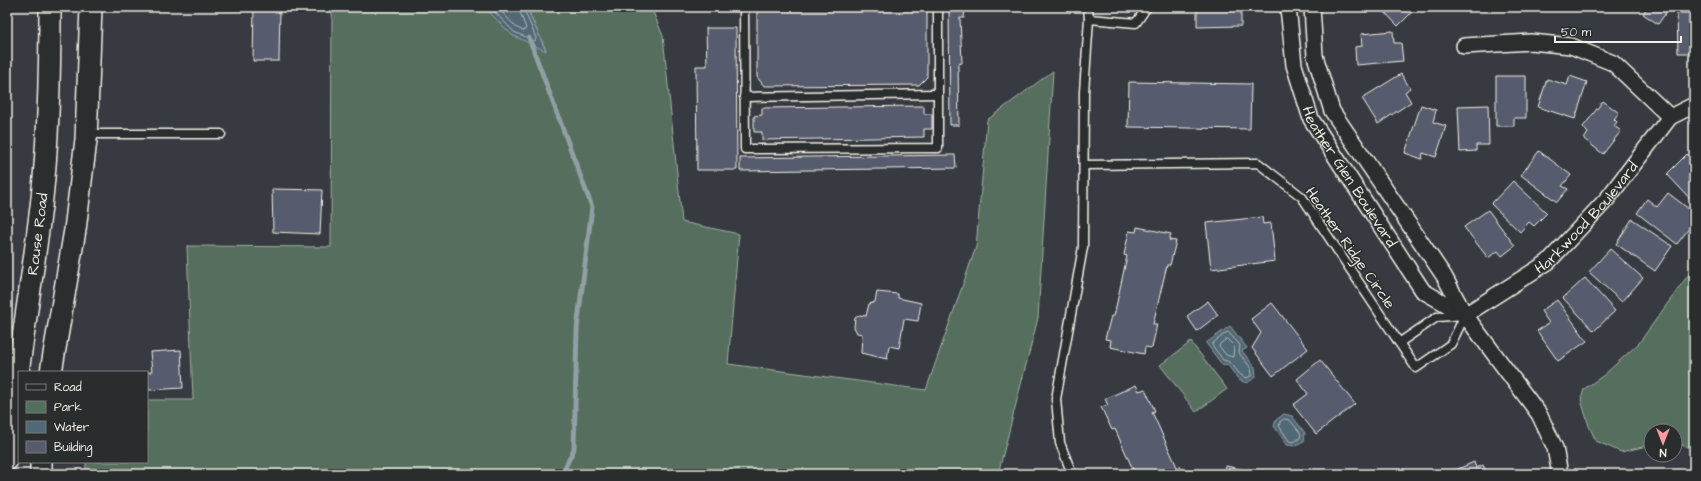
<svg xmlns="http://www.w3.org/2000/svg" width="1701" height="481" viewBox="0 0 1701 481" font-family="'Architects Daughter',sans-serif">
  <rect width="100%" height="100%" fill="#373b41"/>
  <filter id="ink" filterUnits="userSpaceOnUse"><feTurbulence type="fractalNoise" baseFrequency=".025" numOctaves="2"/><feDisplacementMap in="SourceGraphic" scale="8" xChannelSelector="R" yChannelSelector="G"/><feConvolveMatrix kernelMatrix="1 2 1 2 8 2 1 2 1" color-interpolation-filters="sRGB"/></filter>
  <g filter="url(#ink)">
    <g fill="#546e5d" stroke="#a4b0a2">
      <path d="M342,7H457L486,9L512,35L546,50L530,15L535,7H651L663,36L682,222L739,234L728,364L926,390L976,247L987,120L1053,71L1038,318L998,474H86V462H147V400H193L187,246L331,247L332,13Z"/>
      <path d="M1694,267V449L1675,443V431H1651V445L1621,452L1596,441L1589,426L1581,400L1584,389L1604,375L1639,343Z"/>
      <path d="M1191,342L1227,389L1196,412L1160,365Z"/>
    </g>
    <g fill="#516876" stroke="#929fa4">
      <path d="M457,7H526L546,51L512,35L486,9Z"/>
      <path d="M1230,326L1247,348L1242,351L1255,367L1256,377L1247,383L1239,380L1227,364L1223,366L1206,343Z"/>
      <path d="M1284,414L1292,416L1305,433L1304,441L1295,446L1287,445L1274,426L1276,420Z"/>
    </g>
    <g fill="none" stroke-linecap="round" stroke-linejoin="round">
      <g stroke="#b3baba" stroke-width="1">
        <path d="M490,7L514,32L535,41L536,38L523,7"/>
        <path d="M497,7L517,28L524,31L526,28L518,7"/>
        <path d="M1228,332L1240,345L1239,353L1251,368L1252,375L1247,378C1236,376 1235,361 1223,360L1212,345L1213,343Z"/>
        <path d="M1227,339L1234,346L1233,357L1226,355L1219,346L1220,344Z"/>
        <path d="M1284,419L1290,420L1301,434L1300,438L1294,442L1289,441L1279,426L1280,422Z"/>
      </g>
      <path stroke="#929fa4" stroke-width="5" d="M529,38L592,207L577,329L574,449L562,474"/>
    </g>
    <g fill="#565b6d" stroke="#f4f1e8">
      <path d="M254,7H280L279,61H253Z"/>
      <path d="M757,7H927V77L919,85L764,86L757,77Z"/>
      <path d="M949,7H965L964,18H960L962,63L958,64L959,125H950Z"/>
      <path d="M1197,7H1241V26L1197,27Z"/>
      <path d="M1380,7H1407L1412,12L1398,26Z"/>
      <path d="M1647,7H1670L1658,24L1643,14Z"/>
      <path d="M1677,13H1694V59H1691V53H1678Z"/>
      <path d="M706,28H736L737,170H697L696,66H707Z"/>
      <path d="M1393,31L1394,43H1401L1403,61L1356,65L1355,47L1362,46L1361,34Z"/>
      <path d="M1401,74L1410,88L1405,92L1411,102L1378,124L1362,98Z"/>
      <path d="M1496,76H1526V118H1514V126H1496Z"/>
      <path d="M1570,76L1587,82L1575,119L1538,107L1547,79L1567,85Z"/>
      <path d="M1129,82L1251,84L1250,129L1128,127Z"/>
      <path d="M1603,101L1619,113L1614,119L1617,122L1614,126L1621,131L1603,154L1584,139L1588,133L1583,127Z"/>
      <path d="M1421,105L1436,110L1433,122L1446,126L1436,157L1423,153L1422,159L1405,153Z"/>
      <path d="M1488,105L1489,145H1476V151L1460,152L1458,106Z"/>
      <path d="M924,106V114H932V129H924V137L762,140V132H754V116L762,115V108Z"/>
      <path d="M1539,151L1571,175L1562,186L1568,189L1557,202L1521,175Z"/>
      <path d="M1687,154L1694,162V203L1667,174Z"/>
      <path d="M955,155L956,168L740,171V158Z"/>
      <path d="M1513,181L1547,213L1534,226L1529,222L1520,232L1491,204Z"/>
      <path d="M272,189L322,190L320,234L273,232Z"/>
      <path d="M1668,193L1694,213V222L1677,244L1637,213L1647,199L1657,207Z"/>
      <path d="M1488,210L1515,246L1502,256L1498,251L1488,258L1464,227Z"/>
      <path d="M1262,217L1263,224L1271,223L1275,261L1211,269L1206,223Z"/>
      <path d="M1632,219L1672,246L1655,271L1616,244Z"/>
      <path d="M1137,227L1171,234L1169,240L1176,241L1170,265H1167L1153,324H1157L1152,348L1145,347L1144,354L1110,347L1111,340L1105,339L1111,316H1114L1127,256L1124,255L1129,231L1136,232Z"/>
      <path d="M1610,249L1643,278L1622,302L1589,272Z"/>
      <path d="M1585,278L1615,311L1594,331L1563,298Z"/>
      <path d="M877,292L898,294V298L921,303L918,321L904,319L899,348L889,346L887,359L861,353L862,334L857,333L854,327L855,318L860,315L866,316L869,304L875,302Z"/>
      <path d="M1557,300L1587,341L1558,361L1537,331L1549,323L1541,311Z"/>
      <path d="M1208,301L1218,315L1197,331L1187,316Z"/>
      <path d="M1272,303L1308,349L1273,376L1252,348L1261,333L1251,319Z"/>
      <path d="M181,350L183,388L149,390L147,372H152L150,352Z"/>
      <path d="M1320,360L1355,404L1316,434L1293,405L1308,394L1297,379Z"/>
      <path d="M1136,385L1139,391L1145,389L1155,411L1152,412L1177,467L1180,466L1183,474H1135L1115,429L1112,430L1101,407L1108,405L1105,399Z"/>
      <path d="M1474,462L1476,468L1483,465L1487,474H1452L1451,472Z"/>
      <path d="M1226,466L1250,471V474H1218L1219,471L1225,472Z"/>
    </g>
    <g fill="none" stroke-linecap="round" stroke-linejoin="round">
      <g stroke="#f4f1e8" stroke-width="11">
        <g id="lane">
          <path d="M744,7L745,149L938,148V7"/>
          <path d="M1089,19L1136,23L1147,7"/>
          <path d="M744,97L938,94"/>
          <path d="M87,134H221"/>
          <path d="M1084,165L1258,163L1302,197L1416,368L1451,344L1465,315L1437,317L1399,343"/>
          <path d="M1072,474L1060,443L1056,399L1083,247L1084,92L1089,19L1088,7"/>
        </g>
      </g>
      <g stroke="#f4f1e8" stroke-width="18">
        <g id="street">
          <path id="s1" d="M1288,7L1294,65L1311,119L1423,291L1465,315"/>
          <path d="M1312,7L1315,56L1332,111L1444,276L1465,315L1539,414L1555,448L1560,474"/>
          <path d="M1464,46L1531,42L1571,46L1613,63L1670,117"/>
          <path id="s2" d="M1465,315L1548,262L1607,199L1670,117L1694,105"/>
        </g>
      </g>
      <g stroke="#f4f1e8" stroke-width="24">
        <g id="secondary">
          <path d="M51,372L75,230L86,140L91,7"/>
          <path id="s3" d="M7,460C16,373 32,286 42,198C49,135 50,71 50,7"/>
          <path d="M41,474V462"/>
        </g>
      </g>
      <use href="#lane" stroke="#2a2d2e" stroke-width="8"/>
      <use href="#street" stroke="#2a2d2e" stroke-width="15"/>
      <use href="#secondary" stroke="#2a2d2e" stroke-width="21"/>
    </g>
  </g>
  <g text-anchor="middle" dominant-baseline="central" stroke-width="3" stroke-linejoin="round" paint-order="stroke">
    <g font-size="15" fill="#f4f1e8" stroke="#2a2d2e">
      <text stroke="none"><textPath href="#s1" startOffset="184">Heather Glen Boulevard</textPath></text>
      <text stroke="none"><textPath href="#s2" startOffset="157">Harkwood Boulevard</textPath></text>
      <text stroke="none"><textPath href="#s3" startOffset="228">Rouse Road</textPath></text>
      <text transform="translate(1350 248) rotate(55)">Heather Ridge Circle</text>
    </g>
  </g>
  <rect width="1701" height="481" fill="none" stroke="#2a2d2e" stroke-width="24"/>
  <rect x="12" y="12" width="1677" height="457" fill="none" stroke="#f4f1e8" stroke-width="1.5" filter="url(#ink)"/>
  <rect x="18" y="371" width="130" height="92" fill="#2a2d2e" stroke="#7b7b78"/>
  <rect x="26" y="384" width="20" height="6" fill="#2a2d2e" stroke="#7b7b78"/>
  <text x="54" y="391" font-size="12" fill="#f4f1e8">Road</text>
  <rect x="26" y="401" width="20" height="12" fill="#546e5d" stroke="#7b7b78"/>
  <text x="54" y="411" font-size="12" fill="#f4f1e8">Park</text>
  <rect x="26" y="421" width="20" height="12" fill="#516876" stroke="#7b7b78"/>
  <text x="54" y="431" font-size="12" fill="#f4f1e8">Water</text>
  <rect x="26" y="441" width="20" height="12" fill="#565b6d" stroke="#7b7b78"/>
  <text x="54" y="451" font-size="12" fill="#f4f1e8">Building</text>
  <g transform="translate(1663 443) rotate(180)"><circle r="19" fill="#2a2d2e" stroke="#7b7b78"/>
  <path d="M0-3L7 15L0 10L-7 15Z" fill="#ff9aa2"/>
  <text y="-6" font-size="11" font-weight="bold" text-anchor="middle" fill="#f4f1e8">N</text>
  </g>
  <path d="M1555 36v6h126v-6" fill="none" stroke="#f4f1e8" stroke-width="2"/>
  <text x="1561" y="36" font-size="12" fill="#f4f1e8" stroke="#2a2d2e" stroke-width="3" paint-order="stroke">50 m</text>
</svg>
